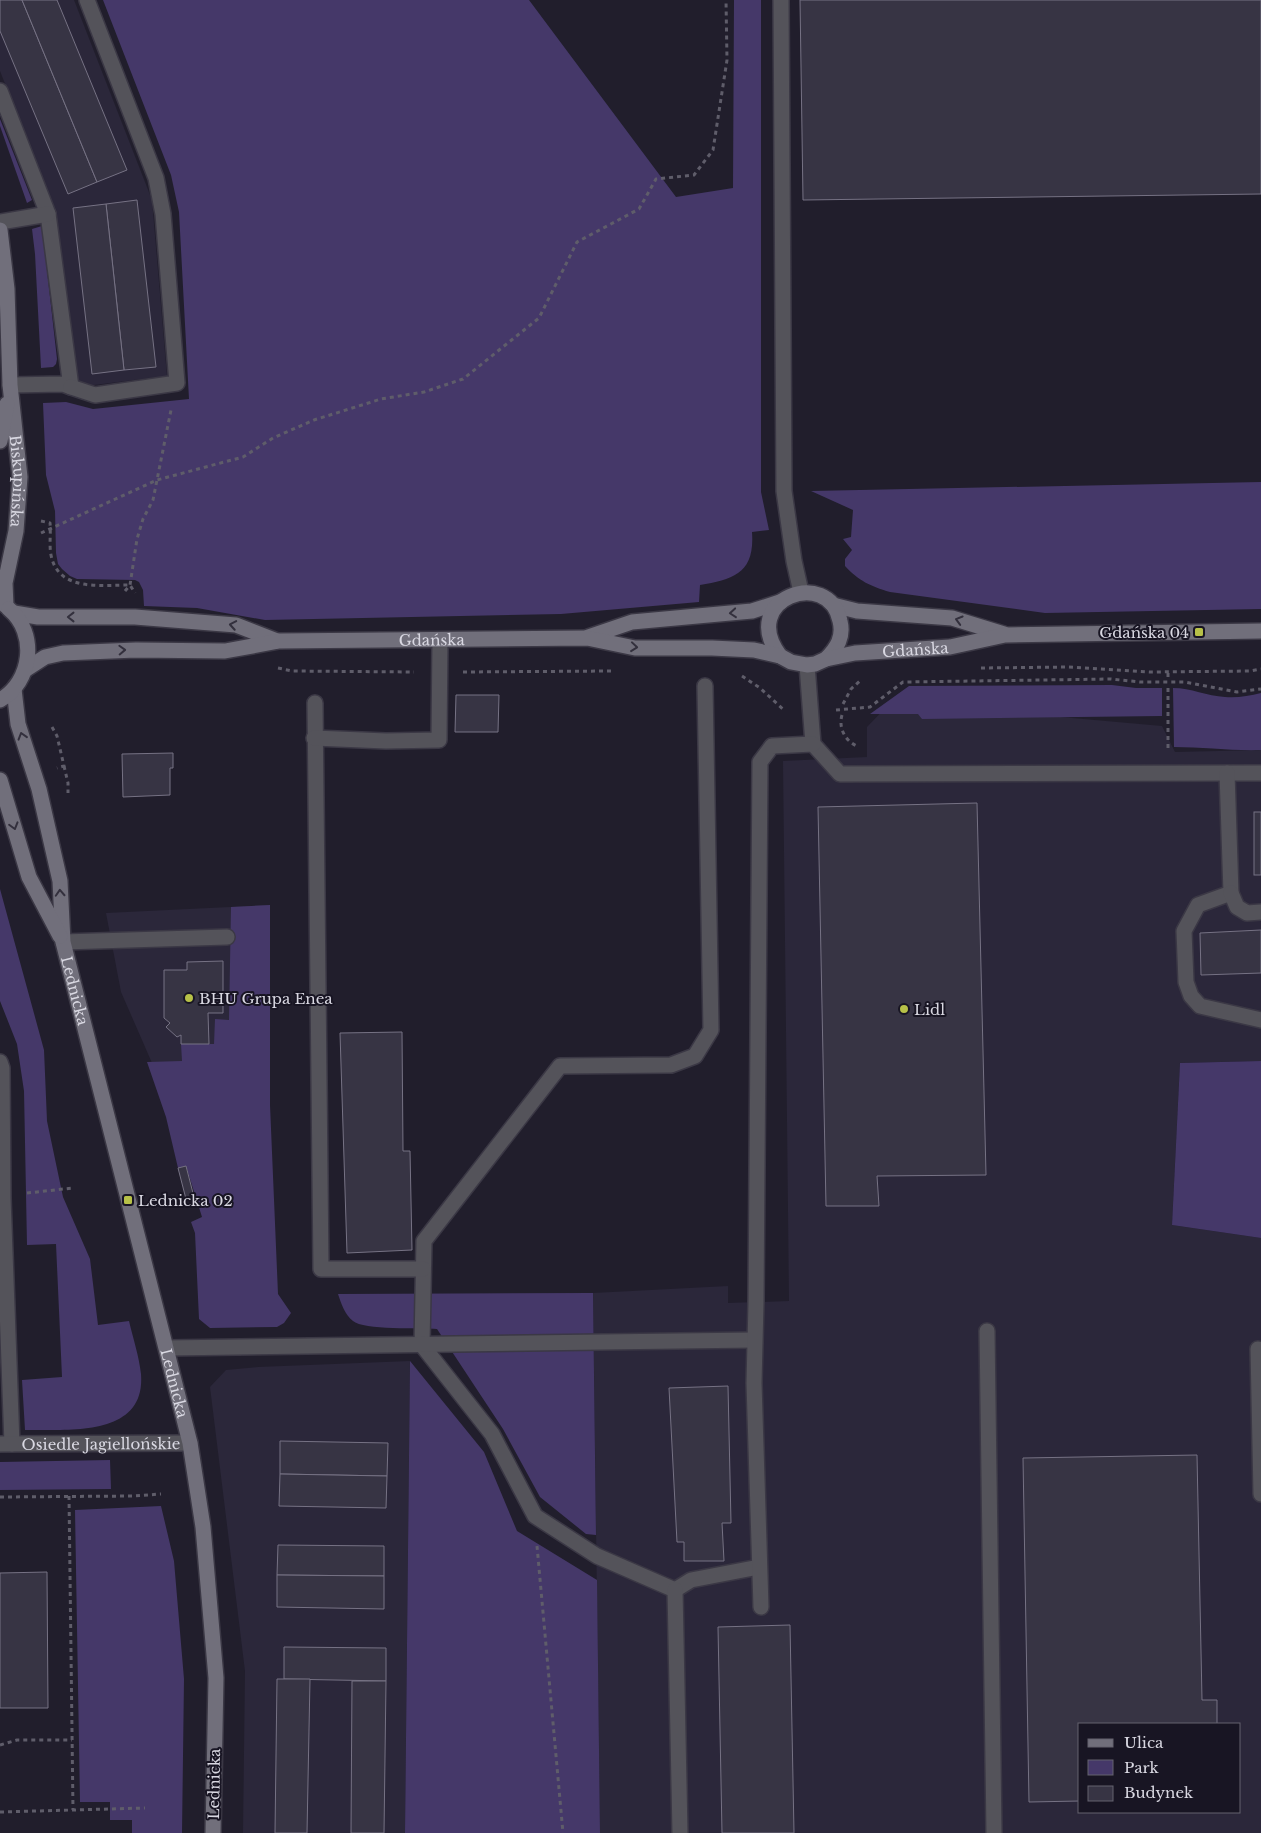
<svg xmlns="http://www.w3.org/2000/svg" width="1261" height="1833" viewBox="0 0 1261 1833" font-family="'Libre Baskerville',serif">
  <rect width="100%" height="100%" fill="#211e2c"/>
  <g fill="#2b273a" fill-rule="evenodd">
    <path d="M0,0H74L152,200L167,376L78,387L52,202L0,71Z"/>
    <path d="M891,702L1162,726L1175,752L1261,750V1061L1180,1063L1172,1225L1261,1238V1833H600L593,1293L728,1286V1303L789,1301L783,761L867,757V727ZM1080,1724H1240V1812H1080Z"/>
    <path d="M270,905V1105L173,1111L121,992L106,913Z"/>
    <path d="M410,1361L405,1833H243L245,1671L210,1387L226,1370L258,1367Z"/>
  </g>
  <g fill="#453869">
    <path d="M103,0H529L676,197L733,188L734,0H761V492L769,530L752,532C755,573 734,579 700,585L699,602L561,614L265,620L197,608L144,606L143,590L139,582L135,580L77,579L70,576L62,569L58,564L56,553L55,511L46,475L43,403L66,402L93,409L189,399L179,212L171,175Z"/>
    <path d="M0,119L32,200L27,203L0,126Z"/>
    <path d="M42,226L57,359L56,364L53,367L41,368L35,254L32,229Z"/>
    <path d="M1261,482V609L1045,613L890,592C870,586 859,581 845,566V559L852,550L843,539L851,537L853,510L811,491Z"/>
    <path d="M1112,685L1136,688H1162V716L922,719L918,714H870L909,686Z"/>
    <path d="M1173,688C1191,688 1207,696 1225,697C1237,698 1249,696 1261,693V750C1232,751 1203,747 1174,747Z"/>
    <path d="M0,889L44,1050L47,1121L63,1197L90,1259L98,1325L129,1321C133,1338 139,1356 141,1374C146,1438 67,1429 25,1430L22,1380L62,1377L56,1244L27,1245L24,1091L17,1044L0,1001Z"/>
    <path d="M270,905V1105L278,1294L291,1313L284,1323L277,1327L210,1328L199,1319L195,1233L191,1222L202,1217L186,1166L178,1168L166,1117L147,1062L182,1061L181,1044H214L215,1019L229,1020L231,907Z"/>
    <path d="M1261,1061V1238L1172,1225L1180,1063Z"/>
    <path d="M593,1293L596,1535L586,1534L540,1497L503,1429L437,1329C421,1328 363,1330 353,1321C345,1315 341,1303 338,1294Z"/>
    <path d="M410,1361L484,1452L517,1531L597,1580L600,1833H405Z"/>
    <path d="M110,1460L111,1489L0,1490V1462Z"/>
    <path d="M161,1506L174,1561L184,1679L182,1833H132V1820H110V1802H80L75,1510Z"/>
  </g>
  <g fill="#373444" stroke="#767284">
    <path d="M0,0H22L97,182L68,194L0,31Z"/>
    <path d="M22,0H57L127,170L97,182Z"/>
    <path d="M800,0H1261V194L803,200Z"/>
    <path d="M137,200L156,367L124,370L106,204Z"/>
    <path d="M106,204L124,370L92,374L73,208Z"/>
    <path d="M456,695H499L498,732H455Z"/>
    <path d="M173,753V768H170V795L123,797L122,754Z"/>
    <path d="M977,803L986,1175L877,1176L879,1206H826L818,807Z"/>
    <rect x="1254" y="812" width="7" height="63"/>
    <path d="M1261,930V973L1201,975L1200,933Z"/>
    <path d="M223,961V1013H208L209,1044H181V1035L177,1037L166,1027L170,1023L164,1018V970H187V962Z"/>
    <path d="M402,1032L403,1151H410L412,1250L347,1253L340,1033Z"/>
    <path d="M186,1166L194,1197L186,1199L178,1168Z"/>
    <path d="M728,1386L731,1523H722L724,1561H684V1542H677L669,1388Z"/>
    <path d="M280,1441L388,1443L387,1476L280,1474Z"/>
    <path d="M1197,1455L1202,1700H1217V1724H1080V1801L1029,1802L1023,1458Z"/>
    <path d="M280,1474L387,1476L386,1508L279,1506Z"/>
    <path d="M278,1545L384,1546V1576L277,1575Z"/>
    <path d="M47,1572L48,1708H0V1573Z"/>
    <path d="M277,1575L384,1576V1609L277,1607Z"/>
    <path d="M790,1625L794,1833H722L718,1627Z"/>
    <path d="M284,1647L386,1648V1681L284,1679Z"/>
    <path d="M277,1679H310L307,1833H275Z"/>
    <path d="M352,1681H386L384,1833H351Z"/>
  </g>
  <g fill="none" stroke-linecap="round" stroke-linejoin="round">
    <g stroke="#3b3845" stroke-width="18">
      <g id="lane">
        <path d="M781,0L784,491L794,561L801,592"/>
        <path d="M0,91L48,214L71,387L63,384L10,385"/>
        <path d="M0,222L48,214"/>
        <path d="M71,387L95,395L177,383L163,214L156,178L87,0"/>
        <path d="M807,665L813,744L840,774L1261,773"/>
        <path d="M705,686L711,1030L695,1056L671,1065L560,1066L424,1241L422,1345L492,1434L535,1516L597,1556L675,1590L691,1580L759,1567"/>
        <path d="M315,703L321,1269H423"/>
        <path d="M314,738L386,741L439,740L440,640"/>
        <path d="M1227,773L1231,893L1198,905L1184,931L1186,982L1191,996L1200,1006L1261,1020"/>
        <path d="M1231,893L1237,907L1247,913L1261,912"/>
        <path d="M63,942L227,937"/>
        <path d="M987,1331L994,1833"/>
        <path d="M167,1348L754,1340"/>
        <path d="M1258,1349L1261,1494"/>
        <path d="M675,1590L680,1833"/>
        <path d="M761,1607L754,1383L756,1303L760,762L772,746L813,744"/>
      </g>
    </g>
    <g stroke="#3b3845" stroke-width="18">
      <g id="street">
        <path d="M0,1062L2,1068L3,1198L12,1444"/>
        <path id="s1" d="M0,1444L190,1443"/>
      </g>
    </g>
    <g stroke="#3b3845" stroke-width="18">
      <g id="secondary">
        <path id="s2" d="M0,230L7,289L10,385L20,477L16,531L5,583L6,606"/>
        <path d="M0,441L7,404"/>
        <path d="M833,605L857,611L952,618L1004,634"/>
        <path d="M14,613L38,617H135L236,625L277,641"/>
        <path d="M588,637L632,622L752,611L780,602"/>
        <path d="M780,656C737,599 829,566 840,621C844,637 837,648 826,659"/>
        <path id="s3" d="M25,670L45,657L63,653L136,650L225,651L279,641L587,638L635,648H712L754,650L780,656L791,662L807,665L815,664L826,659L855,653L950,647L1005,635L1261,631"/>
        <path id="s4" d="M14,689L18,724L39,789L60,881L63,942L190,1443L203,1527L216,1678L213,1833"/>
        <path d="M0,700C32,682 38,633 9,609"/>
        <path d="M0,780L29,877L60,936"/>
      </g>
    </g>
    <g stroke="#5f5d6a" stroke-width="3" stroke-dasharray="4 4" stroke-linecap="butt">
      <path d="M41,521L50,523C51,533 49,545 51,555C58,592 101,585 130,585L135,593"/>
      <path d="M41,533L157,480L243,457L273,438L314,420L381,399L424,392L463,379L539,318L577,242L639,209L656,179L694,175L713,150L727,60L726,0"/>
      <path d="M125,591L130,585L137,539L143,519L153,500L171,410"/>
      <path d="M278,668L292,671L414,672"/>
      <path d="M981,668L1068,667L1150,672L1250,671L1261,669"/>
      <path d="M463,672L612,671"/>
      <path d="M742,676L760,688L785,711"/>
      <path d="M1168,677V672"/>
      <path d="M1168,688V748"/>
      <path d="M843,704L851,689L862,679"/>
      <path d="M836,710L870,707L903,682L1111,679L1140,682H1185L1237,692L1261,689"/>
      <path d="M842,715C838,729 846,742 859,747"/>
      <path d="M52,727L57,736L64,766L57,768"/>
      <path d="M64,766L68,783V793"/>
      <path d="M27,1193L73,1188"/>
      <path d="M69,1496L73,1810"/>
      <path d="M0,1497L133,1496L161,1494"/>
      <path d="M537,1546L563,1833"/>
      <path d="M0,1745L17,1740H72"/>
      <path d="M0,1812L145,1808"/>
    </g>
    <use href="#lane" stroke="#54535a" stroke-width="15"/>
    <use href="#street" stroke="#54535a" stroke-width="15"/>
    <use href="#secondary" stroke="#716f7b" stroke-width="15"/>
  </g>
  <defs><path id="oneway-chevron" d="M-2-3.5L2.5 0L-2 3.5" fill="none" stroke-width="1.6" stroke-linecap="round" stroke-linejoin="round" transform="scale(1.25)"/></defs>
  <g stroke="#33303d">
    <use href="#oneway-chevron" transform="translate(733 613) rotate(175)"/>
    <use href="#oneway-chevron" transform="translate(71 617) rotate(-180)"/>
    <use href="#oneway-chevron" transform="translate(959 620) rotate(-164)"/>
    <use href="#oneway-chevron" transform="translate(233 625) rotate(-170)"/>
    <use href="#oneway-chevron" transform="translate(634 647) rotate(6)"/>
    <use href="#oneway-chevron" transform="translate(122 650) rotate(-2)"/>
    <use href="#oneway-chevron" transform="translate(22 736) rotate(-107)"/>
    <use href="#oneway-chevron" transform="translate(14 826) rotate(74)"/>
    <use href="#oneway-chevron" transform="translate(60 893) rotate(-93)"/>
  </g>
  <g fill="#b7c148" stroke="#181523" stroke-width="2">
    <rect x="1194" y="627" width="10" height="10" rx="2.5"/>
    <circle cx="189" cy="998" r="5"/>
    <circle cx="904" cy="1009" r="5"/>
    <rect x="123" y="1195" width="10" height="10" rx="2.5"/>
  </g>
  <g text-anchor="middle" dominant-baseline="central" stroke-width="4" stroke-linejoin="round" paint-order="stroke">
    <g font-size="15" fill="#d9d8e2" stroke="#181523">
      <text stroke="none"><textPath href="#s2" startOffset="252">Biskupińska</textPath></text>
      <text stroke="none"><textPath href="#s3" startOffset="412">Gdańska</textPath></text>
      <text stroke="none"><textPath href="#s3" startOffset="901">Gdańska</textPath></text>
      <text stroke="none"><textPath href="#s4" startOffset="309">Lednicka</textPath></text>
      <text stroke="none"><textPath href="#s4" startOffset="714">Lednicka</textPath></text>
      <text stroke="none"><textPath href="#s1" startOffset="101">Osiedle Jagiellońskie</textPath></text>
      <text transform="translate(214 1784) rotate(-89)">Lednicka</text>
    </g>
    <g font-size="15" fill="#d9d8e2" stroke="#181523" text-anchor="start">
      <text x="1189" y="632" text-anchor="end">Gdańska 04</text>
      <text x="199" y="998">BHU Grupa Enea</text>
      <text x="914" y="1009">Lidl</text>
      <text x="138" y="1200">Lednicka 02</text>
    </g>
  </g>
  <rect x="1078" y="1723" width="162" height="90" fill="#181523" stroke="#65636f"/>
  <rect x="1088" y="1739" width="25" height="8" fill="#716f7b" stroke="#65636f"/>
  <text x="1124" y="1748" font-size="15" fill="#d9d8e2">Ulica</text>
  <rect x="1088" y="1760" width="25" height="15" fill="#453869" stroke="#65636f"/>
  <text x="1124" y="1773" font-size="15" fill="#d9d8e2">Park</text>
  <rect x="1088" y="1786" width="25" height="15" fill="#373444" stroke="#65636f"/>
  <text x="1124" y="1798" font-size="15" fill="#d9d8e2">Budynek</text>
</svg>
